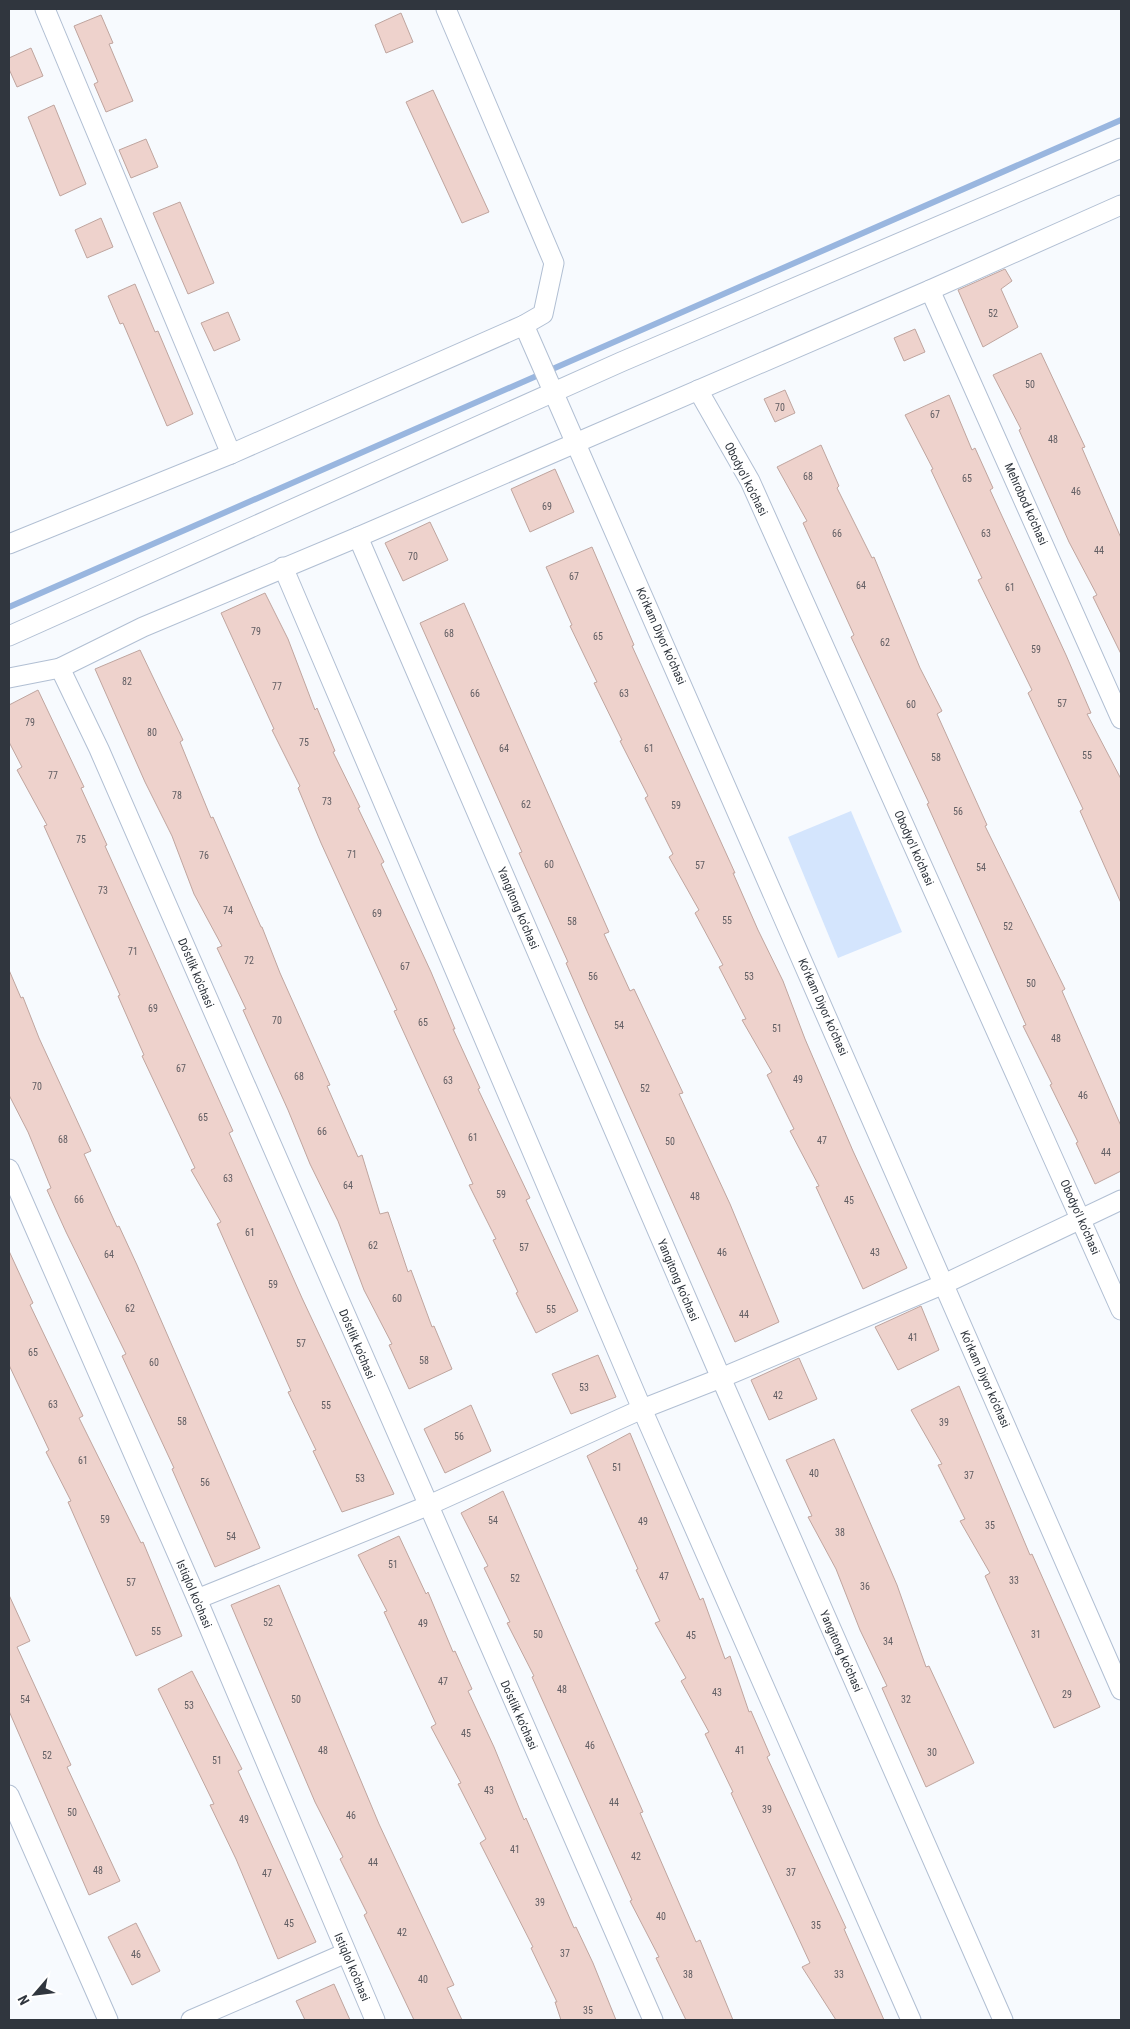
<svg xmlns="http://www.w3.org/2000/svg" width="1130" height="2029" viewBox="0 0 1130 2029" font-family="'Roboto Condensed',sans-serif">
  <rect width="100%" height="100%" fill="#f7fafe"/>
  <path fill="#d4e5fd" d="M851,811L902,932L838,958L788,837Z"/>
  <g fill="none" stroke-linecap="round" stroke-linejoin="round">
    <path stroke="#99b6df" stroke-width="6" d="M9,607L1121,120"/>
  </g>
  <g fill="#eed2cc" stroke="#bfa59f">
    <path d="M401,13L413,42L386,53L375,25Z"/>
    <path d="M101,15L113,43L109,44L133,101L106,112L94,84L98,82L74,26Z"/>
    <path d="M31,48L43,76L17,87L9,69V58Z"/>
    <path d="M433,90L489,212L462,223L406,102Z"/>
    <path d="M54,105L86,184L60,196L28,117Z"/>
    <path d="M146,139L158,167L131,178L119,150Z"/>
    <path d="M180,202L214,283L188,294L153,213Z"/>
    <path d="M101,218L113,247L87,258L75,230Z"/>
    <path d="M1005,269L1012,281L1001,289L1018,327L983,347L958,290Z"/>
    <path d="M135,284L155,332L158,331L193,414L167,426L123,323L120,324L108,296Z"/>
    <path d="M228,312L240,340L214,351L201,323Z"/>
    <path d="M915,329L925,352L904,361L894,338Z"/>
    <path d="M1041,353L1085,447L1082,448L1121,538V654L1093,597L1097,595L1069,542L1019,430L1021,429L993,375Z"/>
    <path d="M785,390L795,413L775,422L764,399Z"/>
    <path d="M949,395L972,450L975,448L993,488L990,490L1066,655L1091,713L1087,714L1121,779V903L1080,811L1083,809L1028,693L1032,690L978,580L982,578L931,470L933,469L905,415Z"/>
    <path d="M821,445L839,486L837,488L872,558L874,557L920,668L942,711L937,714L987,825L985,826L1065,989L1062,991L1121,1126V1171L1095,1184L1076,1143L1078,1142L1050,1085L1052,1084L1023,1026L1026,1025L927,804L929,803L851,637L854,635L803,523L807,521L777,467Z"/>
    <path d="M555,469L574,512L530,532L511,489Z"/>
    <path d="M430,522L448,560L403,581L385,543Z"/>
    <path d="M592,547L634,645L632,646L735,873H733L758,930L783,981L805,1039L853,1151L907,1268L863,1289L816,1187L819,1186L790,1131L794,1129L767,1075L772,1072L742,1020L746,1019L719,967L723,965L695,913L699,910L669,857L673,854L645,798L648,796L620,741L622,740L594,683L597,682L570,626L572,625L546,567Z"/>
    <path d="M265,593L288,639L315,710L317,708L335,751L333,752L360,807L358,808L384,862L381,864L431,972L455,1029H453L480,1088L478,1089L530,1198L526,1200L578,1311L536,1333L516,1293L518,1292L493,1240L496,1239L469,1185L473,1184L394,1011L397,1010L321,843L298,788L300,786L272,730L274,729L221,613Z"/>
    <path d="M464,603L609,932L604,934L630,991L634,989L683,1093L679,1094L730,1204L779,1322L735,1342L587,1011L566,963L568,962L519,853L522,852L420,623Z"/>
    <path d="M140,650L183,740L180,742L211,818L213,817L261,927H262L280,973L330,1085L327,1086L358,1157L362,1155L380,1214L388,1212L408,1272L411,1270L432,1327L434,1326L452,1369L409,1389L389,1345L392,1344L364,1290L338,1221L310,1164L288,1110L243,1010L246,1009L217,948L222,946L194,894L172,836L145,782L95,669Z"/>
    <path d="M38,690L84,787L81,788L107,845L105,846L233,1131L229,1133L302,1298L394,1494L342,1512L313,1451L316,1450L288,1392L291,1391L217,1224L221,1222L191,1170L195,1168L142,1056L144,1055L118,996L120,995L44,826L47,825L17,770L22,767L9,742V705Z"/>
    <path d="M9,970L21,998L23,997L39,1038L91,1151L84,1154L117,1227L119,1226L137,1265L260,1548L215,1567L172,1469L174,1468L122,1356L126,1354L66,1232L47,1190L51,1188L28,1132L9,1095Z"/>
    <path d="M9,1251L33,1303L30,1305L83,1416L79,1418L141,1543L143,1542L182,1636L136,1656L68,1502L71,1501L46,1452L49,1450L9,1365Z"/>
    <path d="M921,1306L939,1350L898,1370L875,1327Z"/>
    <path d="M598,1355L616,1397L571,1414L552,1374Z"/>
    <path d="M799,1358L817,1399L769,1420L751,1380Z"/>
    <path d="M959,1386L1030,1555L1032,1554L1100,1707L1054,1728L985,1576L990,1573L960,1521L965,1519L938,1465L942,1464L911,1410Z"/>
    <path d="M471,1405L491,1451L445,1473L424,1429Z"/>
    <path d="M630,1433L700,1600L703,1598L725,1659L730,1656L749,1712L751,1711L770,1755L767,1757L846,1928L844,1929L884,2020H836L802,1967L810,1963L731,1793L733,1792L705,1734L709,1732L681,1681L686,1678L655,1623L660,1621L636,1570L638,1569L587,1456Z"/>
    <path d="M834,1439L897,1585L926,1667L929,1666L974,1763L926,1787L882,1688L887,1686L860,1630L836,1569L808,1517L812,1516L786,1460Z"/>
    <path d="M503,1491L643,1812L640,1813L696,1942L700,1940L733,2020H686L656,1958L659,1957L630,1901L632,1900L532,1677L534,1676L507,1623L510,1622L484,1568L488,1566L461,1513Z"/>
    <path d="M399,1536L426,1594L428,1592L453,1652L455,1651L472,1689L468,1691L494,1747L524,1820L526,1818L574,1928L576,1927L593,1963L616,2020H561L555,2002H557L531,1948L533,1947L480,1843L486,1839L458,1784L461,1783L431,1727L436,1724L384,1612L387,1611L358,1555Z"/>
    <path d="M279,1585L379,1824L454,1985L447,1988L462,2020H414L364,1915L367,1913L340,1859L343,1857L315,1802L231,1605Z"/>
    <path d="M9,1595L30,1641L17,1647L71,1765L67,1767L120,1881L89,1895L9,1711Z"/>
    <path d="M192,1671L242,1769L238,1771L316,1942L278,1959L236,1859L210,1805L214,1804L158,1689Z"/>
    <path d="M136,1923L160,1971L132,1985L108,1937Z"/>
    <path d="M334,1984L350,2020H305L296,2001Z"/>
  </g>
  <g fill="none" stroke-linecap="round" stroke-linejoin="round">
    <g stroke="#b1bfd3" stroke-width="21">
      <g id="street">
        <path d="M45,9L231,454"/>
        <path d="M930,290L1121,719"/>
        <path d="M524,325L1121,1690"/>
        <path d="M698,390L750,481L1121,1310"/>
        <path d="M358,537L721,1378L1003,2020"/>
        <path d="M9,544L231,454L524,325L543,314L554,263L446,9"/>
        <path d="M283,567L642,1409L911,2020"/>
        <path d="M9,636L621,362L1121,148"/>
        <path d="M60,668L99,749L653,2020"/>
        <path d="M9,678L60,668L143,627L358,537L930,290L1121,205"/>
        <path d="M9,1169L197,1599L375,2020"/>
        <path d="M197,1599L427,1506L642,1409L721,1378L944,1284L1121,1200"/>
        <path d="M9,1795L108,2020"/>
        <path d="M191,2020L346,1953"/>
      </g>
    </g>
    <use href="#street" stroke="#fff" stroke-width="19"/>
  </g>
  <g text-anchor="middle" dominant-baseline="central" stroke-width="5" stroke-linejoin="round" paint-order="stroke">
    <g font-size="10" fill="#605d62">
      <text x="993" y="313">52</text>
      <text x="1030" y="384">50</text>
      <text x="780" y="407">70</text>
      <text x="935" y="414">67</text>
      <text x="1053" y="439">48</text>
      <text x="808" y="476">68</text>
      <text x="967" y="478">65</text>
      <text x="1076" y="491">46</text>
      <text x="547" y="506">69</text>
      <text x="837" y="533">66</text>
      <text x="986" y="533">63</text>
      <text x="1099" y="550">44</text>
      <text x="413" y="556">70</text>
      <text x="574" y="576">67</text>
      <text x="861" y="585">64</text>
      <text x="1010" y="587">61</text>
      <text x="256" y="631">79</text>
      <text x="449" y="633">68</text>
      <text x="598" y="636">65</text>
      <text x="885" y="642">62</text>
      <text x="1036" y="649">59</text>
      <text x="127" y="681">82</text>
      <text x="277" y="686">77</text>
      <text x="475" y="693">66</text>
      <text x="624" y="693">63</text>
      <text x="1062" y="703">57</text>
      <text x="911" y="704">60</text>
      <text x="30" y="722">79</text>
      <text x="152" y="732">80</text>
      <text x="304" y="742">75</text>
      <text x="504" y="748">64</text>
      <text x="649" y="748">61</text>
      <text x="1087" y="755">55</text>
      <text x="936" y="757">58</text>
      <text x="53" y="775">77</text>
      <text x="177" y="795">78</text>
      <text x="327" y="801">73</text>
      <text x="526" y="804">62</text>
      <text x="676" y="805">59</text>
      <text x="958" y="811">56</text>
      <text x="81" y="839">75</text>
      <text x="352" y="854">71</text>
      <text x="204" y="855">76</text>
      <text x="549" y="864">60</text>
      <text x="700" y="865">57</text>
      <text x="981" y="867">54</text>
      <text x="103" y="890">73</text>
      <text x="228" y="910">74</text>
      <text x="377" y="913">69</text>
      <text x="727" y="920">55</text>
      <text x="572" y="921">58</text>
      <text x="1008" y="926">52</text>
      <text x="133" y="951">71</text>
      <text x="249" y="960">72</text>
      <text x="405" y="966">67</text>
      <text x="593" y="976">56</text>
      <text x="749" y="976">53</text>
      <text x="1031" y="983">50</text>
      <text x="153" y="1008">69</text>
      <text x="277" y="1020">70</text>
      <text x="423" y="1022">65</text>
      <text x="619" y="1025">54</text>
      <text x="777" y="1028">51</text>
      <text x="1056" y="1038">48</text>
      <text x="181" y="1068">67</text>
      <text x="299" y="1076">68</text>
      <text x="798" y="1079">49</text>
      <text x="448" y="1080">63</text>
      <text x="37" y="1086">70</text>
      <text x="645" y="1088">52</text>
      <text x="1083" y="1095">46</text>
      <text x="203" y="1117">65</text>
      <text x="322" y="1131">66</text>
      <text x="473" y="1137">61</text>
      <text x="63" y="1139">68</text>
      <text x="822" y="1140">47</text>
      <text x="670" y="1141">50</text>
      <text x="1106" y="1152">44</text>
      <text x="228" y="1178">63</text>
      <text x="348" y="1185">64</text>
      <text x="501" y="1194">59</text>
      <text x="695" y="1196">48</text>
      <text x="79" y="1199">66</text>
      <text x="849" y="1200">45</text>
      <text x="250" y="1232">61</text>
      <text x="373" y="1245">62</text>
      <text x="524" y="1247">57</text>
      <text x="722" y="1252">46</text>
      <text x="875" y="1252">43</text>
      <text x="109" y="1254">64</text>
      <text x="273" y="1284">59</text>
      <text x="397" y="1298">60</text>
      <text x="130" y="1308">62</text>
      <text x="551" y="1309">55</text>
      <text x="744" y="1314">44</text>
      <text x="913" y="1337">41</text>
      <text x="301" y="1343">57</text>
      <text x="33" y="1352">65</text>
      <text x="424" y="1360">58</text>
      <text x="154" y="1362">60</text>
      <text x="584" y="1387">53</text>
      <text x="778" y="1395">42</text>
      <text x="53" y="1404">63</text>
      <text x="326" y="1405">55</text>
      <text x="182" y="1421">58</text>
      <text x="944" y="1422">39</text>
      <text x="459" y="1436">56</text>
      <text x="83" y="1460">61</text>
      <text x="617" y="1467">51</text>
      <text x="814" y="1473">40</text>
      <text x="969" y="1475">37</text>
      <text x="360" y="1478">53</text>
      <text x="205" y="1482">56</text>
      <text x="105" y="1519">59</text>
      <text x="493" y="1520">54</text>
      <text x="643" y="1521">49</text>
      <text x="990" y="1525">35</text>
      <text x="840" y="1532">38</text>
      <text x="231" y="1536">54</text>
      <text x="393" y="1564">51</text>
      <text x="664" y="1576">47</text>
      <text x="515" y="1578">52</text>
      <text x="1014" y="1580">33</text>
      <text x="131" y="1582">57</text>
      <text x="865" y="1586">36</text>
      <text x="268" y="1622">52</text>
      <text x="423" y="1623">49</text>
      <text x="156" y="1631">55</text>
      <text x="538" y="1634">50</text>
      <text x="1036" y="1634">31</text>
      <text x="691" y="1635">45</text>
      <text x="888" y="1641">34</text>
      <text x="443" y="1681">47</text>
      <text x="562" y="1689">48</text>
      <text x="717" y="1692">43</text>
      <text x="1067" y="1694">29</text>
      <text x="25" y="1699">54</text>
      <text x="296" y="1699">50</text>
      <text x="906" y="1699">32</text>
      <text x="189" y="1705">53</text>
      <text x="466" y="1733">45</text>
      <text x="590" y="1745">46</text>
      <text x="323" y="1750">48</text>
      <text x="740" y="1750">41</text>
      <text x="932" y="1752">30</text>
      <text x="47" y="1755">52</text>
      <text x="217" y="1760">51</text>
      <text x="489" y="1790">43</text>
      <text x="614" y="1802">44</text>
      <text x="767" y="1809">39</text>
      <text x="72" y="1812">50</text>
      <text x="351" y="1815">46</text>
      <text x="244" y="1819">49</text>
      <text x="515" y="1849">41</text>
      <text x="636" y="1856">42</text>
      <text x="373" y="1862">44</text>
      <text x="98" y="1870">48</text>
      <text x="791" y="1872">37</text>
      <text x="267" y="1873">47</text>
      <text x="540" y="1902">39</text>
      <text x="661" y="1916">40</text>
      <text x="289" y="1923">45</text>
      <text x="816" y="1925">35</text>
      <text x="402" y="1932">42</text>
      <text x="565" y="1953">37</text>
      <text x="136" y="1954">46</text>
      <text x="688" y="1974">38</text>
      <text x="839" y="1974">33</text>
      <text x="423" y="1979">40</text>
      <text x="588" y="2010">35</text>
    </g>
    <g font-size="12" fill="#30363e" stroke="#fff">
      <text transform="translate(746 479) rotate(63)">Obodyo'l ko'chasi</text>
      <text transform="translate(1026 504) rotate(66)">Mehrobod ko'chasi</text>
      <text transform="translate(661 636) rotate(66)">Ko'rkam Diyor ko'chasi</text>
      <text transform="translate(914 848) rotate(66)">Obodyo'l ko'chasi</text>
      <text transform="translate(518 908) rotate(67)">Yangitong ko'chasi</text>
      <text transform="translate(196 973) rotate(67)">Do'stlik ko'chasi</text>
      <text transform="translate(823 1007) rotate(66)">Ko'rkam Diyor ko'chasi</text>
      <text transform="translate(1080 1217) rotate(66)">Obodyo'l ko'chasi</text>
      <text transform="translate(678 1280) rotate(67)">Yangitong ko'chasi</text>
      <text transform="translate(357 1344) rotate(67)">Do'stlik ko'chasi</text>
      <text transform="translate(985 1379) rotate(66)">Ko'rkam Diyor ko'chasi</text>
      <text transform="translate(194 1594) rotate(67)">Istiqlol ko'chasi</text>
      <text transform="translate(841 1651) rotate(66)">Yangitong ko'chasi</text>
      <text transform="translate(519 1715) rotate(66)">Do'stlik ko'chasi</text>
      <text transform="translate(352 1967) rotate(67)">Istiqlol ko'chasi</text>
    </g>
  </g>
  <rect width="1130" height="2029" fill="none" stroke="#30363e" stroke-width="20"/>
  <g transform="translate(35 1994) rotate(242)" stroke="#ffffff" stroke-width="4" paint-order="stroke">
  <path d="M0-4L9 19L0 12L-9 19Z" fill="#30363e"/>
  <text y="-8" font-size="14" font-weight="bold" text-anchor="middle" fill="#30363e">N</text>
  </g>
</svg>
